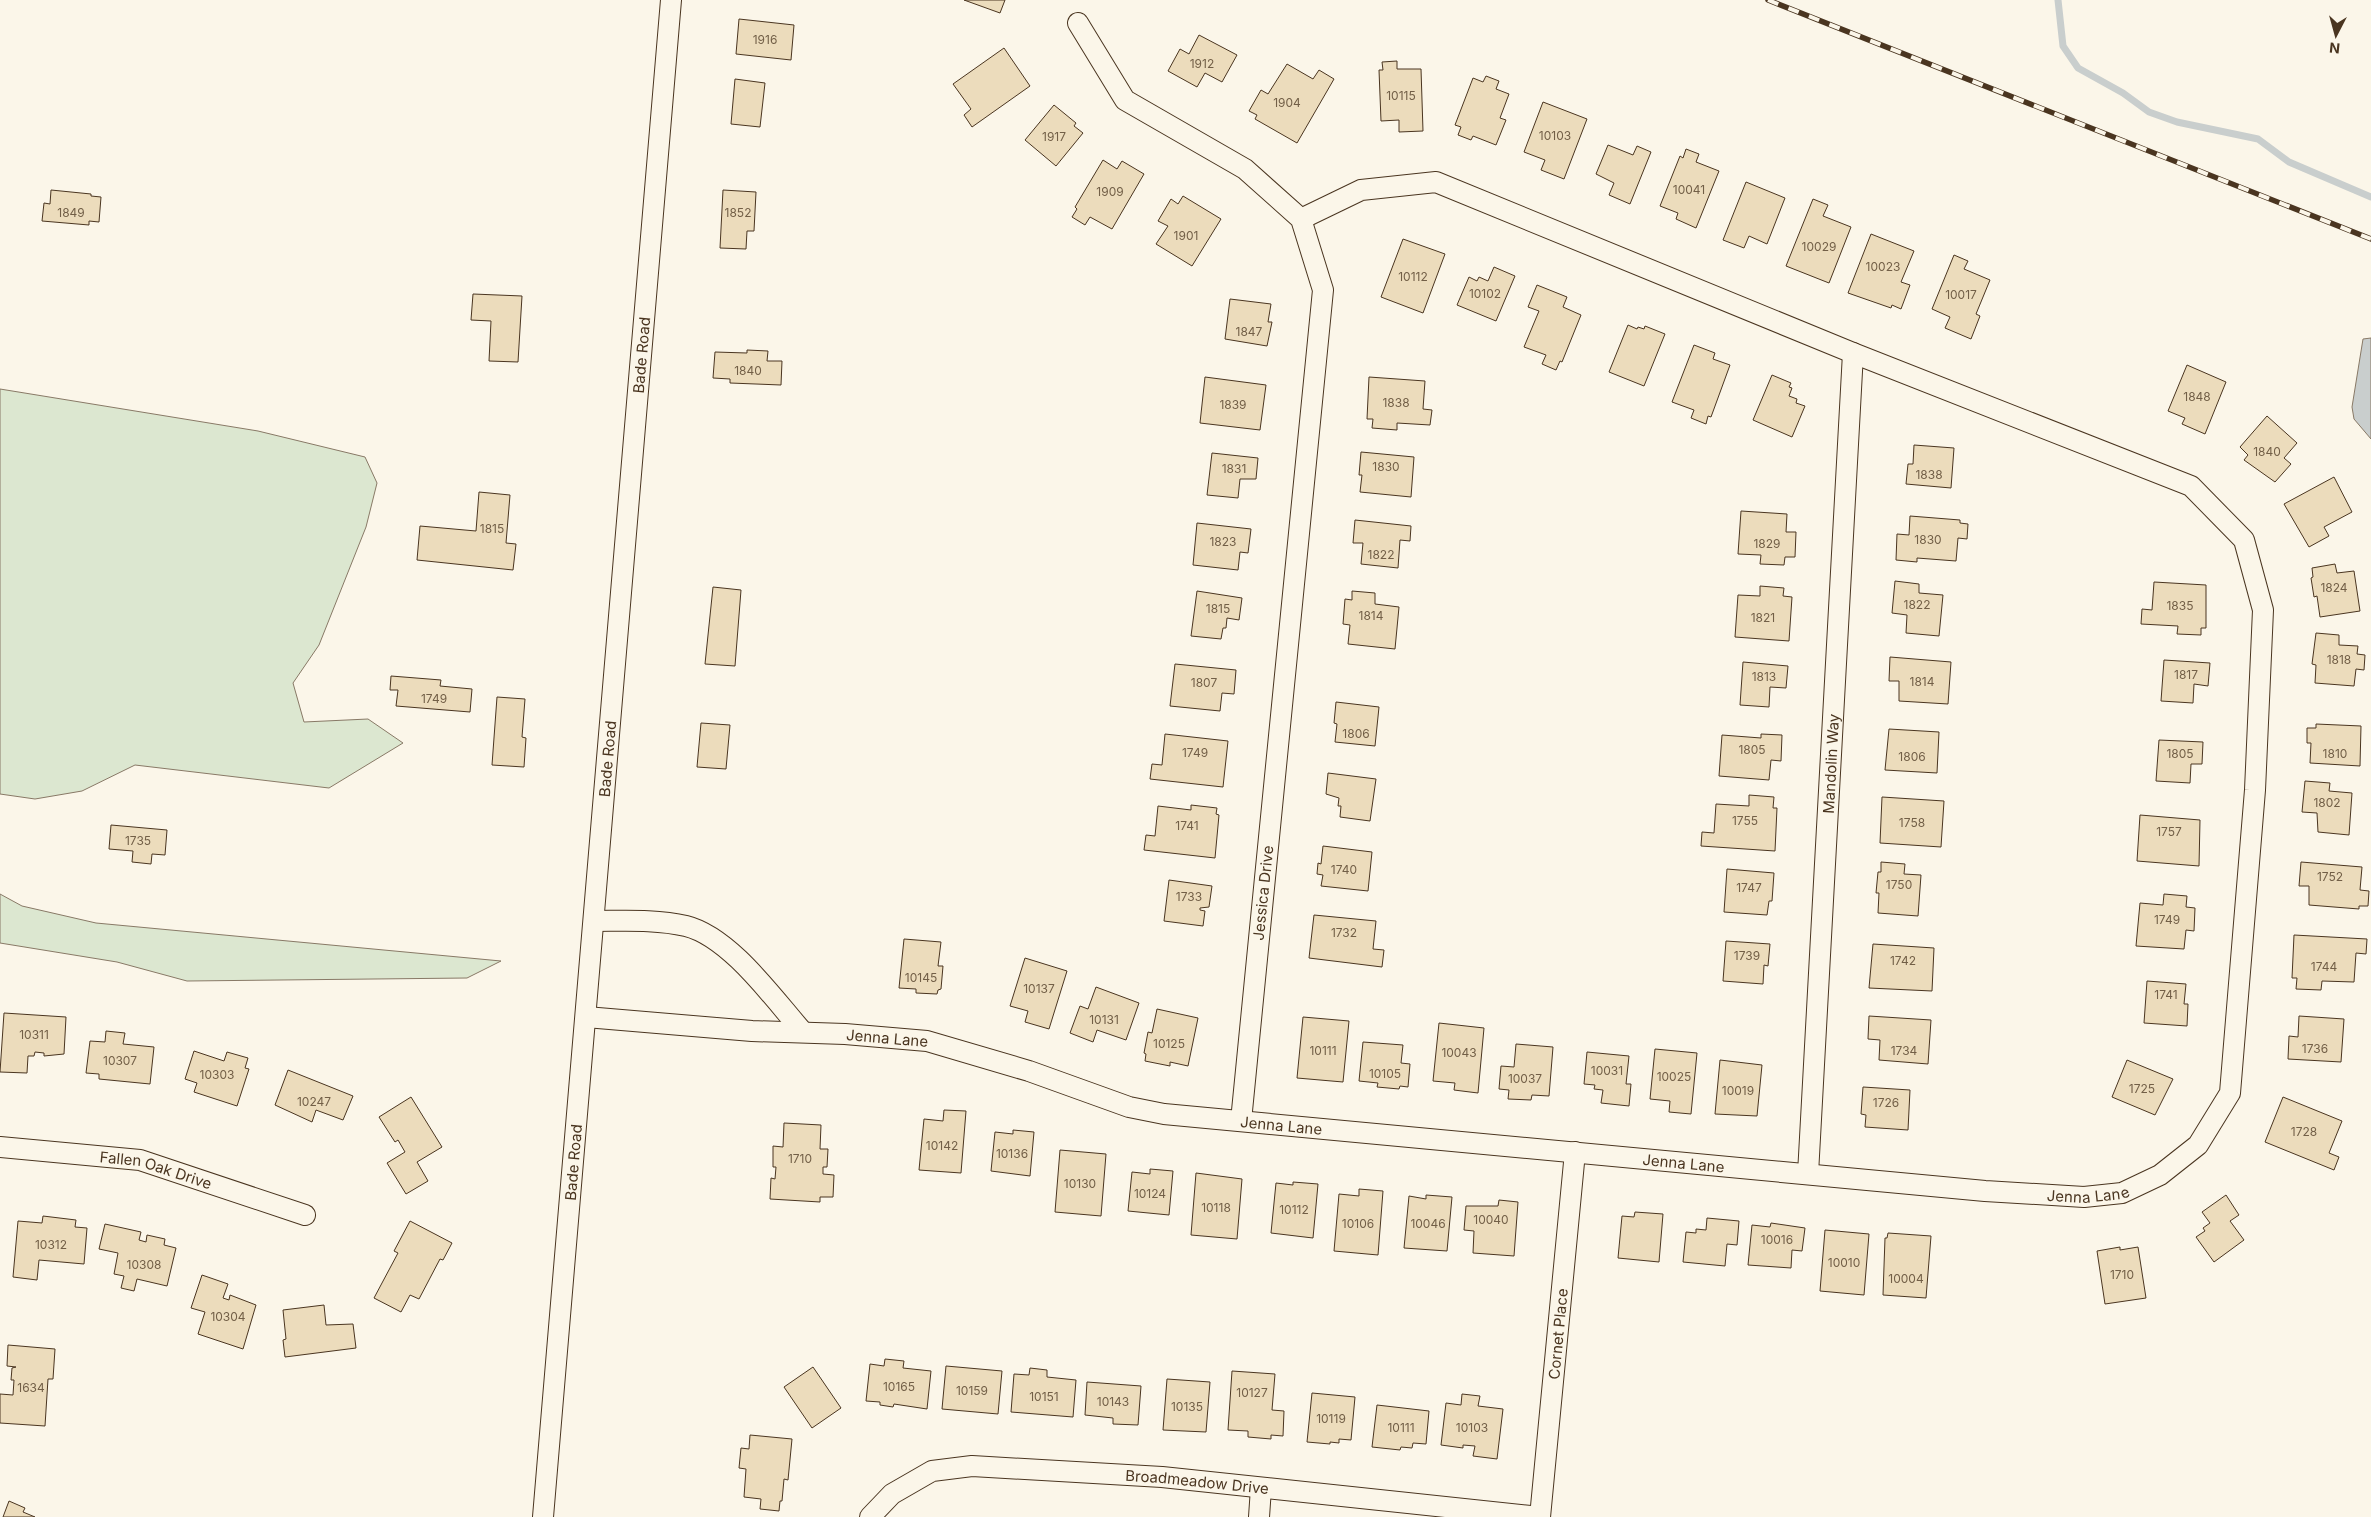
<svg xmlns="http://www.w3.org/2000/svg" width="2371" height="1517" viewBox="0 0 2371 1517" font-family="Inter,sans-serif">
  <rect width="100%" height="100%" fill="#fbf6e9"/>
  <g fill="#dce7d0" stroke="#887966">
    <path d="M0,389L258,431L365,457L377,483L366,527L319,645L293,683L304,722L368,719L403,743L329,788L135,765L82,791L35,799L0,794Z"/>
    <path d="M0,894L22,906L96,923L501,961L467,978L187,981L117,962L0,943Z"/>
  </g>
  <path fill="#c9cecd" stroke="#887966" d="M2371,338V439L2354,419L2352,407L2363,339Z"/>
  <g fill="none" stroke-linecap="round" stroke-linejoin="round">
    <path stroke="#c9cecd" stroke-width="7" d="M2058,0L2063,46L2078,68L2123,93L2149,112L2177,122L2258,139L2289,162L2371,197"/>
  </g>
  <g fill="#ecdcbc" stroke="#4a3520">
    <path d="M964,0H1005L1000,13Z"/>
    <path d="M739,19L794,25L791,60L736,54Z"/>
    <path d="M1199,35L1237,55L1222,82L1205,73L1197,87L1168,71L1180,49L1189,54Z"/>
    <path d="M1004,48L1030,86L972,127L964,115L971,109L953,84Z"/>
    <path d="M1397,61V69H1421L1423,131L1399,132V120L1381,121L1379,70H1383L1382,62Z"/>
    <path d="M1287,64L1313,79L1319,70L1334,79L1297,143L1255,119L1257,115L1249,111L1261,90L1268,94Z"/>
    <path d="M1486,76L1499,81L1496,89L1509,94L1500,118L1506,120L1496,145L1473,136L1471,140L1458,135L1461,127L1455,125L1473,78L1483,82Z"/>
    <path d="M735,79L765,83L760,127L731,124Z"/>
    <path d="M1543,102L1587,119L1564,179L1541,170L1545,160L1524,152Z"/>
    <path d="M1054,105L1076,123L1074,126L1083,133L1056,166L1025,140Z"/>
    <path d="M1608,145L1633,155L1637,146L1651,152L1630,204L1609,195L1614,183L1596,174Z"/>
    <path d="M1686,149L1699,154L1696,162L1719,171L1696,228L1676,219L1678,213L1660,206L1680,156L1683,158Z"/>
    <path d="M1103,160L1117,169L1122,161L1144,174L1112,229L1090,217L1085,225L1072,217L1077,209L1075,207Z"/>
    <path d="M1746,182L1785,198L1767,244L1749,236L1744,248L1723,240Z"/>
    <path d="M51,190L91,194V196L101,197L99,222L89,221V225L42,221L44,203L50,204Z"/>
    <path d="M723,190L756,192L754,231H747L746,249L720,248Z"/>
    <path d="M1183,196L1221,219L1192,266L1156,244L1168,226L1158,221L1171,199L1178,204Z"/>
    <path d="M1813,199L1828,205L1823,216L1851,227L1829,283L1786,266Z"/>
    <path d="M1871,234L1914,251L1901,282L1910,285L1901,309L1892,305L1891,308L1848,293Z"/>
    <path d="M1403,239L1445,254L1423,313L1381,297Z"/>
    <path d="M1954,255L1968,261L1964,269L1990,280L1976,314L1980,316L1971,339L1945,328L1950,317L1932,309Z"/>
    <path d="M1494,267L1515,276L1496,321L1457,305L1469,277L1477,281L1479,277L1488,281Z"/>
    <path d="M1537,285L1567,297L1563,307L1581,315L1562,362L1560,361L1556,370L1542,364L1546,355L1524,347L1539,311L1528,307Z"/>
    <path d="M473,294L522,296L518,362L489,361L491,321L471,320Z"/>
    <path d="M1230,299L1271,304L1268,322H1272L1267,346L1225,339Z"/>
    <path d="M1628,325L1637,329L1638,327L1644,329L1645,326L1665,334L1644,386L1609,372Z"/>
    <path d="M1694,345L1715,353L1713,359L1730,365L1711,417L1708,416L1706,424L1691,418L1694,410L1672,402Z"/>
    <path d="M747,350L768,351L767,361H782L781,385L730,383V379L713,378L715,352L747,353Z"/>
    <path d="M2187,365L2226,382L2205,434L2182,424L2185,418L2168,411Z"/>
    <path d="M1772,375L1791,383L1789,387L1792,388L1789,396L1797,399L1796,403L1805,406L1792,437L1753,420Z"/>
    <path d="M1205,377L1266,385L1260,430L1200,423Z"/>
    <path d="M1369,377L1425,381L1423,409L1432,410L1430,425L1397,423V430L1372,428L1373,419H1367Z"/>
    <path d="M2267,416L2297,443L2284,458L2291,464L2275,482L2244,460L2248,455L2240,447Z"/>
    <path d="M1914,445L1954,448L1951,488L1906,484L1908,464H1913Z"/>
    <path d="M1361,452L1414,457L1411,497L1360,492L1362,475H1359Z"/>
    <path d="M1212,453L1258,458L1256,479H1240L1238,498L1207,495Z"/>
    <path d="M2334,477L2352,512L2324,527L2329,536L2309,547L2284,504Z"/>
    <path d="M479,492L510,495L506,543L516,544L513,570L417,560L420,526L476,531Z"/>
    <path d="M1741,511L1787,514L1786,532H1796L1795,557H1785L1784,565L1760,564L1761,555L1738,554Z"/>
    <path d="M1910,516L1960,520V523L1968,524L1967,539L1958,538L1956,561L1917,558V562L1896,560L1897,534L1909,535Z"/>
    <path d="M1355,520L1411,526L1410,541L1400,540L1398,568L1361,564L1363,543H1353Z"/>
    <path d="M1197,523L1251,529L1248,553L1240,552L1238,570L1193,565Z"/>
    <path d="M2335,564L2337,573L2354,571L2360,611L2320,617L2317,596L2314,597L2311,578L2313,577L2312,568Z"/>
    <path d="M1895,581L1919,584V593L1943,595L1939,636L1906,633L1907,615L1892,613Z"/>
    <path d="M2154,582L2206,585V628H2201V635L2177,634L2178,626L2141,624L2142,609L2152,610Z"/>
    <path d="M1760,586L1784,588L1783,596L1792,597L1789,641L1735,637L1738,595L1760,596Z"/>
    <path d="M713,587L741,590L735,666L705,664Z"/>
    <path d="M1197,591L1242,598L1239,620L1227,618L1226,628H1223L1221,639L1191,636Z"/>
    <path d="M1352,591L1375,593V604L1399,607L1395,649L1348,644L1350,625L1343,624L1345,599L1352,600Z"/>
    <path d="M2316,633L2339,635V645L2358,646L2357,654L2365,655L2364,670L2356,669L2354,686L2315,683L2316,665L2312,664Z"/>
    <path d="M1890,657L1951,662L1948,704L1899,701V681H1889Z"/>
    <path d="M2164,660L2210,663L2208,686L2194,684L2193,703L2161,701Z"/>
    <path d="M1743,662L1788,666L1786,688L1770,687L1769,707L1740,705Z"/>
    <path d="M1175,664L1236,670L1234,694L1222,693L1220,711L1170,706Z"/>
    <path d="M391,676L441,680L440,686L472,689L470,712L396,706L398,690H390Z"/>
    <path d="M497,697L525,699L522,737L526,738L524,767L492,765Z"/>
    <path d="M1336,702L1379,707L1375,746L1335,742L1337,724L1334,723Z"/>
    <path d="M701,723L730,725L726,769L697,767Z"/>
    <path d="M2316,724L2361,726L2360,766L2310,763L2311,743H2307V728H2316Z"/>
    <path d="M1889,729L1939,732L1937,773L1885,770Z"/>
    <path d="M1165,734L1228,741L1223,787L1150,779L1152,764L1162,765Z"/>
    <path d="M1761,734L1782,735L1781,761L1771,760L1769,780L1719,776L1722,735L1761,738Z"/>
    <path d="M2159,740L2203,742L2202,764H2191L2190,783L2156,781Z"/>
    <path d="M1328,773L1376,779L1370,821L1340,817L1341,806H1338L1339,798L1326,794Z"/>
    <path d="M2305,781L2330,783L2329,791L2352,793L2349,835L2318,832L2317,813L2302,812Z"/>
    <path d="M1749,795L1774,797L1773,808H1777L1775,851L1701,846L1702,832L1714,833L1716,804L1749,806Z"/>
    <path d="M1882,797L1944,801L1941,847L1880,843Z"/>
    <path d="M1191,805L1217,808L1216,814L1219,815L1215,858L1144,850L1146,835L1155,836L1158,806L1191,810Z"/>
    <path d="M2140,815L2200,820L2199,866L2137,861Z"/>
    <path d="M111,825L167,830L165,855L152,854L151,864L132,862L133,851L109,849Z"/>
    <path d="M1323,846L1372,852L1368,891L1321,886L1323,875L1317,874L1318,863L1321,864Z"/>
    <path d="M1881,862L1905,864L1904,874L1921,875L1918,916L1878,913L1879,893H1876L1878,872H1881Z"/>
    <path d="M2301,862L2362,867L2360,890L2369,891L2368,906H2359V909L2309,905V886H2299Z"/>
    <path d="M1727,869L1774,873L1772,901H1769L1767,915L1724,912Z"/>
    <path d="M1169,880L1212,886L1209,907L1200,908V910L1205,911L1203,926L1164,921Z"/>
    <path d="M2164,894L2187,896L2186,907L2195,908L2194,931L2186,930L2184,949L2136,946L2140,903L2163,905Z"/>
    <path d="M1314,915L1376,921L1373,949L1384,950L1382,967L1309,958Z"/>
    <path d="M2294,935L2367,939L2366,954L2356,953L2354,982L2322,981L2321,990L2296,989L2297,978H2292Z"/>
    <path d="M904,939L941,942L938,966H943L941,989L938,990L937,994L916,993V989L899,988Z"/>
    <path d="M1726,941L1770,944L1768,966L1764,965L1763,984L1723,981Z"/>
    <path d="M1873,944L1934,948L1932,991L1869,988Z"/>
    <path d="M1025,958L1067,971L1049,1029L1025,1022L1028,1011L1010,1006Z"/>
    <path d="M2147,981L2186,984L2184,1004H2188L2187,1026L2144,1023Z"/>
    <path d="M1096,987L1139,1003L1126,1040L1097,1030L1093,1042L1070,1033L1080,1006L1088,1009Z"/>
    <path d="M1157,1009L1198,1018L1188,1066L1170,1062V1066L1145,1061L1146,1054L1144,1053L1148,1032L1152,1033Z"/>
    <path d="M4,1013L66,1017L64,1054L44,1056V1053L35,1052L34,1056H28L27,1073L0,1072Z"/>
    <path d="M1869,1016L1931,1020L1928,1064L1879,1060L1880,1040L1868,1039Z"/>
    <path d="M2299,1016L2344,1019L2341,1062L2288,1059L2289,1036L2298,1037Z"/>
    <path d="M1303,1017L1349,1021L1343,1082L1297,1078Z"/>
    <path d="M1439,1023L1484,1028L1478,1093L1454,1090L1455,1083L1433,1081Z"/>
    <path d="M106,1031L125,1033L123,1044L154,1047L150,1084L99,1079V1074L86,1073L90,1041L105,1042Z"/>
    <path d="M1363,1042L1403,1045L1401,1063L1410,1064L1408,1087L1400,1086L1399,1089L1377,1087L1378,1083L1359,1081Z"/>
    <path d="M1516,1044L1553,1047L1549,1096L1532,1095L1531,1100L1508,1099L1509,1090L1499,1089L1501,1066L1514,1067Z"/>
    <path d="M1655,1049L1697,1053L1691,1114L1669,1112L1670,1101L1650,1099Z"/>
    <path d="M194,1051L224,1061L227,1052L248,1058L245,1068L249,1069L237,1106L194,1092L197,1083L185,1079Z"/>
    <path d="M1587,1052L1629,1056L1626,1084H1631L1629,1106L1601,1103L1603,1090L1594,1089L1595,1085L1584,1084Z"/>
    <path d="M1720,1060L1762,1065L1757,1116L1715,1114Z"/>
    <path d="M2127,1060L2173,1079L2155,1115L2112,1097Z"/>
    <path d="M288,1070L353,1096L343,1120L316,1110L312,1122L275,1105Z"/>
    <path d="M1863,1087L1910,1090L1908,1130L1865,1127L1866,1115L1861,1114Z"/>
    <path d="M411,1097L442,1147L417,1162L428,1181L406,1194L387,1163L405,1152L398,1140L395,1142L379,1117Z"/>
    <path d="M2283,1097L2342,1121L2329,1153L2339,1157L2334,1170L2265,1142Z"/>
    <path d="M944,1110L966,1111L961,1173L919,1170L924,1119L943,1121Z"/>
    <path d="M784,1123L821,1125L820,1149H828L827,1167H823V1174L834,1175L833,1197H820V1202L770,1199L771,1178L775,1179L776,1167H773V1146L783,1147Z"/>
    <path d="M1013,1130L1034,1132L1030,1176L991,1171L995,1132L1013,1134Z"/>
    <path d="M1060,1150L1106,1154L1101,1216L1055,1212Z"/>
    <path d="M1150,1169L1173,1171L1169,1215L1128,1211L1132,1172L1150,1174Z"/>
    <path d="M1196,1173L1242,1179L1237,1239L1191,1235Z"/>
    <path d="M1293,1182L1318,1184L1313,1238L1271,1233L1276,1183L1293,1185Z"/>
    <path d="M1359,1189L1383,1191L1378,1255L1334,1251L1339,1194L1359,1196Z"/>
    <path d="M1426,1195L1452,1197L1447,1251L1404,1248L1409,1196L1426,1199Z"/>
    <path d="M2226,1195L2239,1215L2230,1221L2244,1240L2214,1262L2196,1237L2205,1231L2203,1228L2210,1223L2202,1212Z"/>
    <path d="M1499,1200L1518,1202L1514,1256L1473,1253L1474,1231L1464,1230L1466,1206H1498Z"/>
    <path d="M1635,1212L1663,1214L1659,1262L1618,1258L1622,1216L1634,1217Z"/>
    <path d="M43,1216L76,1220L75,1227L87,1228L84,1264L39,1260L37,1280L13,1277L18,1221L42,1223Z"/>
    <path d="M1707,1218L1739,1221L1737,1245L1727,1244L1725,1266L1683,1262L1686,1232L1696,1233V1229L1706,1230Z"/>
    <path d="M410,1221L452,1243L443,1260L440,1259L419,1299L410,1295L401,1312L374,1298L398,1253L394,1251Z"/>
    <path d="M1771,1223L1805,1228L1802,1251L1792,1250L1791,1268L1748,1265L1752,1225L1770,1227Z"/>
    <path d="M105,1224L141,1232L139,1240L146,1242L147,1235L165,1239L164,1245L176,1248L167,1286L137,1279L134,1291L121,1288L124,1276L114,1274L118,1253L99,1249Z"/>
    <path d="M1825,1230L1869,1234L1864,1295L1820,1291Z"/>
    <path d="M1888,1233L1931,1236L1926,1298L1883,1295L1885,1238H1887Z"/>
    <path d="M2120,1247V1250L2138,1247L2146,1298L2105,1304L2097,1251Z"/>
    <path d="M202,1275L228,1284L223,1298L229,1300L230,1295L256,1305L243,1349L198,1334L205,1312L191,1308Z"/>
    <path d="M324,1305L326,1325L353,1324L356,1348L285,1357L283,1340L286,1339L283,1310Z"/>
    <path d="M8,1345L55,1349L53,1379H48L45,1426L0,1423V1394L13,1395L14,1380H11L12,1368L16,1367L7,1366Z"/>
    <path d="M885,1359L904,1361L903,1368L931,1371L927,1409L894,1404L893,1407L880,1405V1402L866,1401L870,1364L884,1366Z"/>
    <path d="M946,1366L1002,1371L998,1414L942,1409Z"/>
    <path d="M813,1367L841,1408L812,1428L784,1387Z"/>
    <path d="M1030,1368L1047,1370V1377L1076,1380L1073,1417L1011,1412L1014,1374L1029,1375Z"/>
    <path d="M1232,1371L1275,1374L1272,1410L1284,1411L1283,1436L1271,1435V1439L1248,1437V1431L1228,1430Z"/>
    <path d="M1167,1379L1210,1382L1206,1432L1163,1430Z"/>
    <path d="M1087,1382L1141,1386L1138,1425L1113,1424V1418L1085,1415Z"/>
    <path d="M1312,1393L1355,1397L1351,1440L1339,1439V1443L1330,1442V1444L1307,1442Z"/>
    <path d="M1462,1394L1480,1396L1478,1406L1503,1409L1497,1459L1473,1456L1475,1446L1463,1445V1448L1441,1445L1446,1403L1461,1405Z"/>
    <path d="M1377,1405L1429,1411L1426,1444L1413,1443L1412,1448L1401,1447L1400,1450L1372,1447Z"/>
    <path d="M750,1435L792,1439L788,1480L784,1479L782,1501H780L779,1511L760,1509L761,1499L744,1497L746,1469L739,1468L741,1448L749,1449Z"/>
    <path d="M9,1501L25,1508L23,1512L35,1517H3Z"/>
  </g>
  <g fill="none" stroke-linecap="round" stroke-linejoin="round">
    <g stroke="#4a3520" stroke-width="22">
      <g id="minor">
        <path d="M1078,23L1125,100L1245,169L1301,219L1323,290L1241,1121"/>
        <path d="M594,921C624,921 656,919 686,926C730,937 773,998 803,1032"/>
        <path id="s1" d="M586,1017L752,1031L845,1034L927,1041L1029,1071L1129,1107L1164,1114L1985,1191L2084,1197L2122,1193L2160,1175L2198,1145L2230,1093L2255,790L2263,610L2244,540L2191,486L1853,353L1436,182L1361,190L1301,219"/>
        <path id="s2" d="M0,1147L140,1160L305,1215"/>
        <path id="s3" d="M1808,1174L1853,353"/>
        <path id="s4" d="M543,1517L671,0"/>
        <path id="s5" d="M870,1517L892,1494L932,1471L972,1466L1162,1477L1540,1517"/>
        <path d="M1259,1517L1261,1488"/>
        <path id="s6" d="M1540,1517L1575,1152"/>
      </g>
    </g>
    <use href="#minor" stroke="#fbf6e9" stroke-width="20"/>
    <g stroke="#4a3520" stroke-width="5.5">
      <path id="rail" d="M1768,0L2371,239"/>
    </g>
    <use href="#rail" stroke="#fbf6e9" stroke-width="4" stroke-dasharray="11" stroke-linecap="butt"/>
  </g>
  <g text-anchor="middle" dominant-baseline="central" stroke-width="4" stroke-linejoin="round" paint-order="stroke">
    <g font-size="12" fill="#725f47">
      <text x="765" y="39">1916</text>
      <text x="1202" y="63">1912</text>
      <text x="1401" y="95">10115</text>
      <text x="1287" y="102">1904</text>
      <text x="1555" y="135">10103</text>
      <text x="1054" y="136">1917</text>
      <text x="1689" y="189">10041</text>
      <text x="1110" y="191">1909</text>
      <text x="71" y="212">1849</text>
      <text x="738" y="212">1852</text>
      <text x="1186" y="235">1901</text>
      <text x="1819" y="246">10029</text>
      <text x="1883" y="266">10023</text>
      <text x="1413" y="276">10112</text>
      <text x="1485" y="293">10102</text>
      <text x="1961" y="294">10017</text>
      <text x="1249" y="331">1847</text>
      <text x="748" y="370">1840</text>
      <text x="2197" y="396">1848</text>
      <text x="1396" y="402">1838</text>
      <text x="1233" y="404">1839</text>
      <text x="2267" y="451">1840</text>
      <text x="1386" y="466">1830</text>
      <text x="1234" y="468">1831</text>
      <text x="1929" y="474">1838</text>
      <text x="492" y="528">1815</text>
      <text x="1928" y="539">1830</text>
      <text x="1223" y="541">1823</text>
      <text x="1767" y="543">1829</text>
      <text x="1381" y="554">1822</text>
      <text x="2334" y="587">1824</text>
      <text x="1917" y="604">1822</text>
      <text x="2180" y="605">1835</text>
      <text x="1218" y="608">1815</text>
      <text x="1371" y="615">1814</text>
      <text x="1763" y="617">1821</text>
      <text x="2339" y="659">1818</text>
      <text x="2186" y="674">1817</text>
      <text x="1764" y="676">1813</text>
      <text x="1922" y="681">1814</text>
      <text x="1204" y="682">1807</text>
      <text x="434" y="698">1749</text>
      <text x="1356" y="733">1806</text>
      <text x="1752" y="749">1805</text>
      <text x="1195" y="752">1749</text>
      <text x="2180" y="753">1805</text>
      <text x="2335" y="753">1810</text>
      <text x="1912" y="756">1806</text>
      <text x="2327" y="802">1802</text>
      <text x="1745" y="820">1755</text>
      <text x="1912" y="822">1758</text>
      <text x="1187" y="825">1741</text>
      <text x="2169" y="831">1757</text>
      <text x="138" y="840">1735</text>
      <text x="1344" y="869">1740</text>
      <text x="2330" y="876">1752</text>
      <text x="1899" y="884">1750</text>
      <text x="1749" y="887">1747</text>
      <text x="1189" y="896">1733</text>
      <text x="2167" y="919">1749</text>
      <text x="1344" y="932">1732</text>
      <text x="1747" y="955">1739</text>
      <text x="1903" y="960">1742</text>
      <text x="2324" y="966">1744</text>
      <text x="921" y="977">10145</text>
      <text x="1039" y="988">10137</text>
      <text x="2166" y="994">1741</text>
      <text x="1104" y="1019">10131</text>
      <text x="34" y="1034">10311</text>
      <text x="1169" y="1043">10125</text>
      <text x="2315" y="1048">1736</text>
      <text x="1323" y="1050">10111</text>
      <text x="1904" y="1050">1734</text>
      <text x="1459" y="1052">10043</text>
      <text x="120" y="1060">10307</text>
      <text x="1607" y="1070">10031</text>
      <text x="1385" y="1073">10105</text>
      <text x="217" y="1074">10303</text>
      <text x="1674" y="1076">10025</text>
      <text x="1525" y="1078">10037</text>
      <text x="2142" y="1088">1725</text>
      <text x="1738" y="1090">10019</text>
      <text x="314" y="1101">10247</text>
      <text x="1886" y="1102">1726</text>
      <text x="2304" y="1131">1728</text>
      <text x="942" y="1145">10142</text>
      <text x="1012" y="1153">10136</text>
      <text x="800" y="1158">1710</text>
      <text x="1080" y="1183">10130</text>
      <text x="1150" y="1193">10124</text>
      <text x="1216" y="1207">10118</text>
      <text x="1294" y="1209">10112</text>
      <text x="1491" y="1219">10040</text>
      <text x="1358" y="1223">10106</text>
      <text x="1428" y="1223">10046</text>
      <text x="1777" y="1239">10016</text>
      <text x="51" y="1244">10312</text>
      <text x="1844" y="1262">10010</text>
      <text x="144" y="1264">10308</text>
      <text x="2122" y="1274">1710</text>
      <text x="1906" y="1278">10004</text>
      <text x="228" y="1316">10304</text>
      <text x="899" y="1386">10165</text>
      <text x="31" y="1387">1634</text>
      <text x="972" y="1390">10159</text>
      <text x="1252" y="1392">10127</text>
      <text x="1044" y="1396">10151</text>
      <text x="1113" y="1401">10143</text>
      <text x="1187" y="1406">10135</text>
      <text x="1331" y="1418">10119</text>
      <text x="1401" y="1427">10111</text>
      <text x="1472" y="1427">10103</text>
    </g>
    <g font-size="15" fill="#4a3520" stroke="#fbf6e9">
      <text stroke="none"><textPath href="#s4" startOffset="1166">Bade Road</textPath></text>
      <text stroke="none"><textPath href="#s4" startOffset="761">Bade Road</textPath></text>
      <text stroke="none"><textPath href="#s3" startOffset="411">Mandolin Way</textPath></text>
      <text transform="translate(1263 893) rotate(-84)">Jessica Drive</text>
      <text stroke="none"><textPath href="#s1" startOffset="302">Jenna Lane</textPath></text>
      <text stroke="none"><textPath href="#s1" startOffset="708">Jenna Lane</textPath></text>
      <text stroke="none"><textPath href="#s4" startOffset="356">Bade Road</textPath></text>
      <text stroke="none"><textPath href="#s1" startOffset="1112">Jenna Lane</textPath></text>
      <text stroke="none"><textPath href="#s2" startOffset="158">Fallen Oak Drive</textPath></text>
      <text stroke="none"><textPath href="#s1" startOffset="1518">Jenna Lane</textPath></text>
      <text stroke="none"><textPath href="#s6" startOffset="184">Cornet Place</textPath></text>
      <text stroke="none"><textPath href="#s5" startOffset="344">Broadmeadow Drive</textPath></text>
    </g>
  </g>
  <g transform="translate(2336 35) rotate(186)" stroke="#fbf6e9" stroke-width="4" paint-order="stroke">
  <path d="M0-4L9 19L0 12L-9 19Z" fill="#4a3520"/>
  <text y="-8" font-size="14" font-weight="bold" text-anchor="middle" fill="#4a3520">N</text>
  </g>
</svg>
